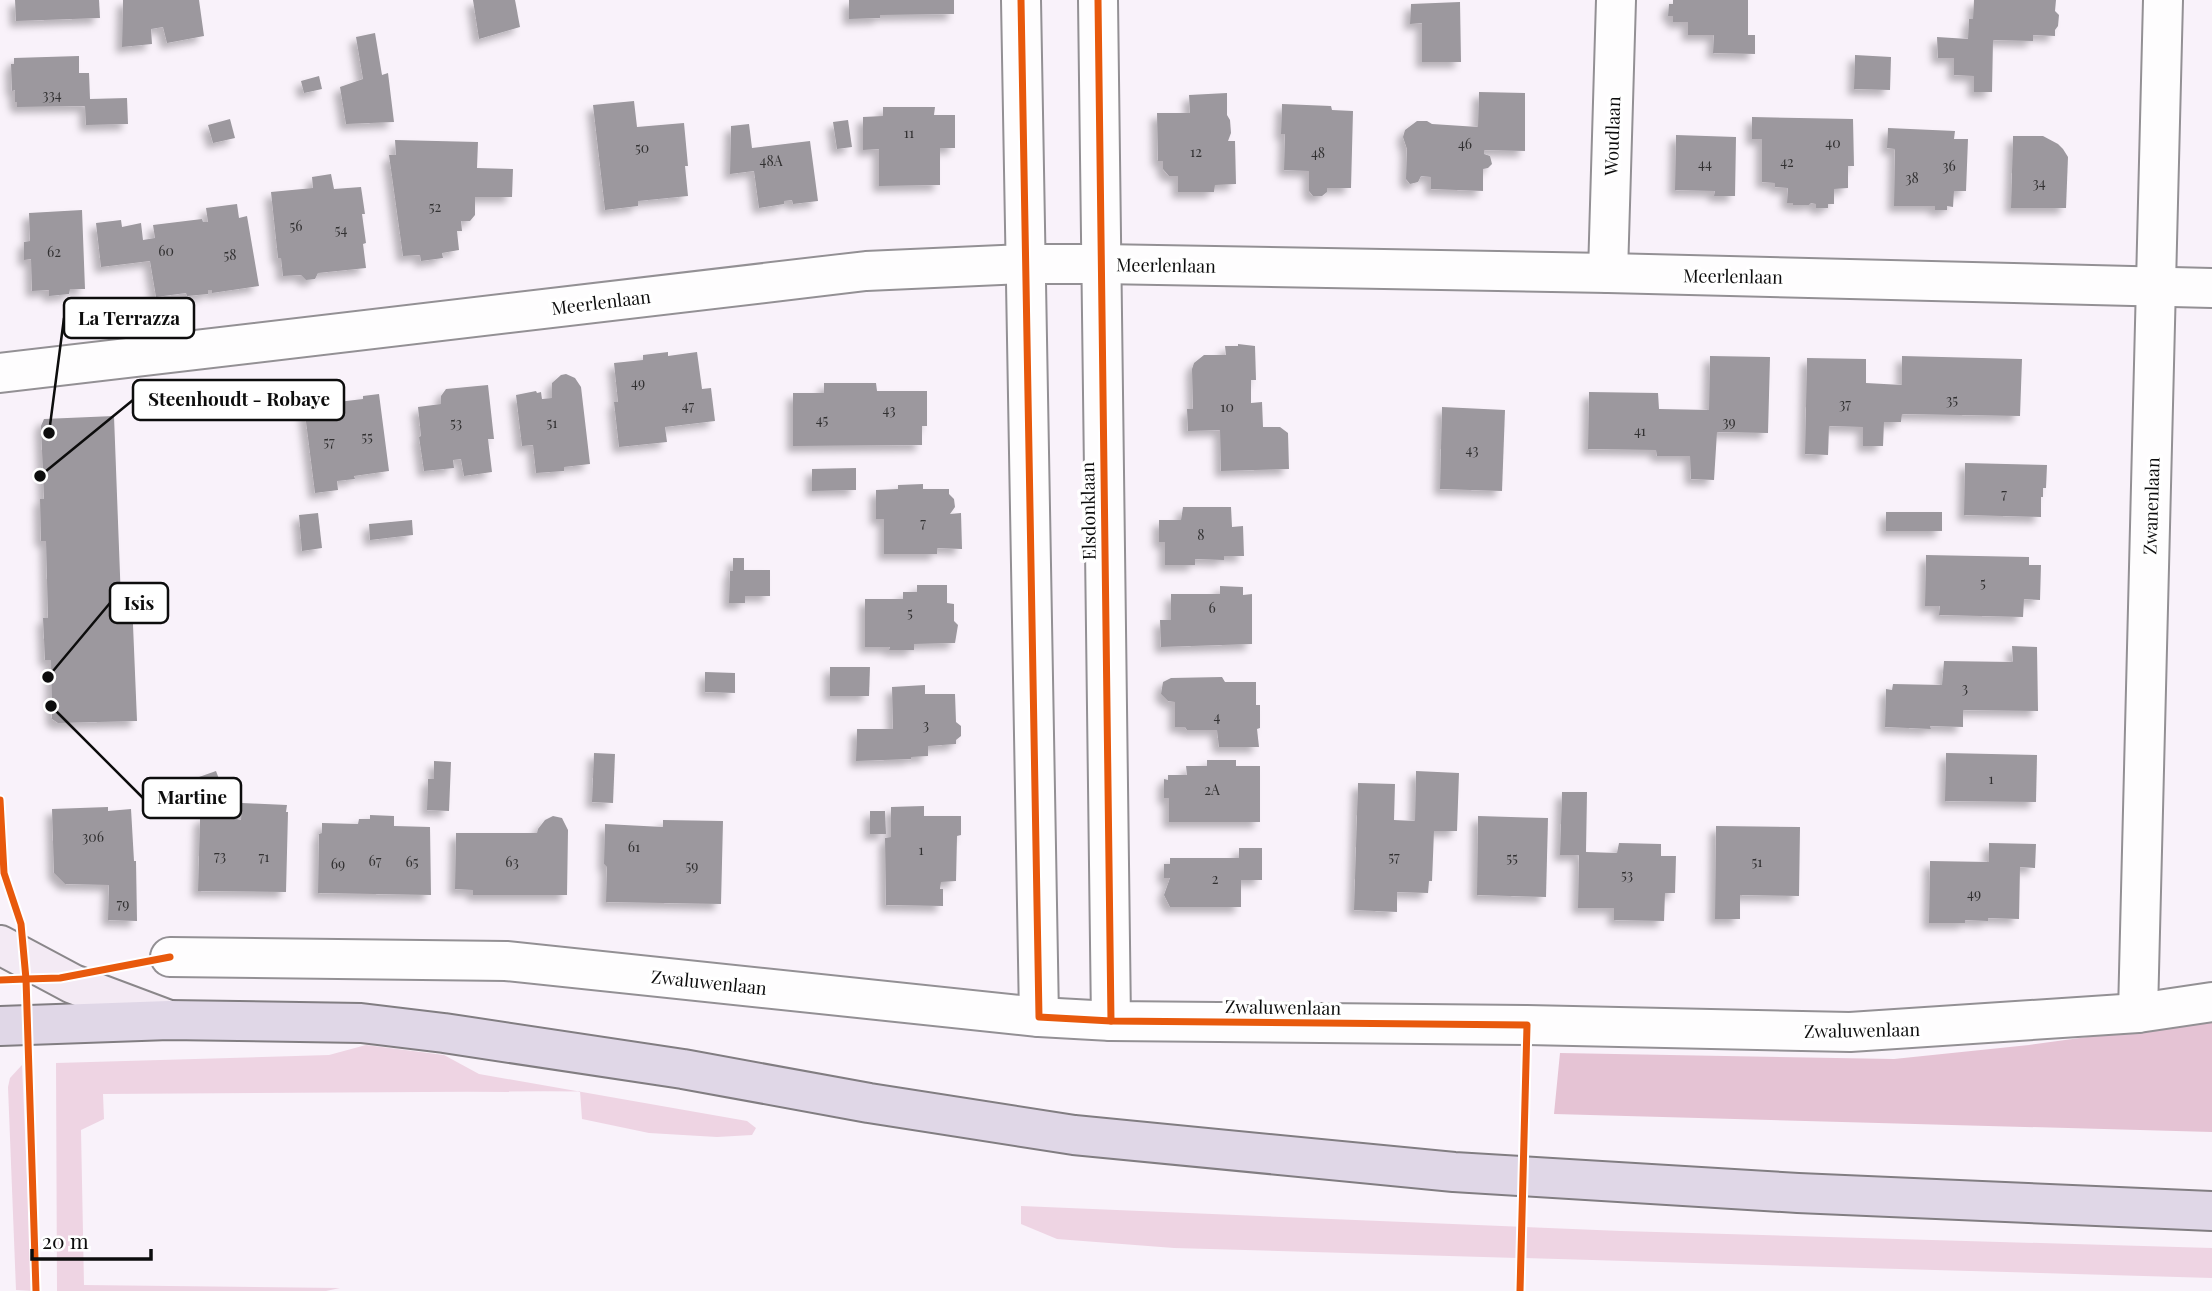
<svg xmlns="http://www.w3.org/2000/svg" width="2212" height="1291" viewBox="0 0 2212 1291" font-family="'Playfair Display',serif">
  <defs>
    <filter id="shadow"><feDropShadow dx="-6" dy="6" stdDeviation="3.5" flood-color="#0004"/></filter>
  </defs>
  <rect width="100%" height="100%" fill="#f9f2fa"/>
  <g fill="#eed4e3">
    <path d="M366,1045L444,1055L479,1074L747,1121L756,1128L752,1135L717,1137L649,1133L582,1119L580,1091L103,1094L104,1119L81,1130L84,1285L340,1288L326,1291H57L56,1063L329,1055Z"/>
    <path d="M22,1065L32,1291L16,1290L8,1087L10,1078Z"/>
    <path d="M1021,1206L1621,1231L2212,1248V1278L1174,1248L1057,1239L1021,1224Z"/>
  </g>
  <path fill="#e5c3d4" d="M2212,1020V1132L1554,1114L1560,1053L1894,1059L2029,1045Z"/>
  <g fill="#9c989e" filter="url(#shadow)">
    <path d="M15,0H99L100,18L16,21Z"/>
    <path d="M123,0H199L204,36L167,43L163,27L151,29L152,44L122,47Z"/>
    <path d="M473,0H515L520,27L479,39Z"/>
    <path d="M849,0H954V14L880,15V18L849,19Z"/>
    <path d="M1673,0H1748V35H1755V54L1713,53L1714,35H1688V22H1673V16H1668L1669,4H1673Z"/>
    <path d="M1974,0H2056L2055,11L2059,15L2058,26L2055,30V36L2033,35V41L1993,40L1992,92H1974V76L1954,75V58H1938L1937,37L1968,39L1969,19H1973Z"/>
    <path d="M1460,2L1461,62H1422V23L1410,24L1411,4Z"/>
    <path d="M375,33L382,75L388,73L394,122L346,124L340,87L363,79L356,37Z"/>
    <path d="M1855,55L1891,57L1890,90L1854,89Z"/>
    <path d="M79,56V73H89L90,99L127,98L128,124L86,125L85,106L17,107V102H15V90L12,91L11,64H14V58Z"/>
    <path d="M319,76L322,89L304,93L301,81Z"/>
    <path d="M1479,92L1525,93V151L1484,150V154L1490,156L1492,164L1488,168L1483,169V191L1431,189V177L1421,176L1418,182L1410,184L1406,179L1407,149L1403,137L1405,130L1417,121H1427L1432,124L1478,127Z"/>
    <path d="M1227,93V115L1230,120L1231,133L1228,141H1235L1236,184L1215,185L1214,192H1178V176H1169L1163,169V161H1158L1157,113H1190L1189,95Z"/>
    <path d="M634,101L637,127L684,123L688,166H685L688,196L638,201V206L605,210L593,105Z"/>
    <path d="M1282,104L1331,106L1332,110L1353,111L1351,188H1327V192L1322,196H1313L1309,191V171L1284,170L1285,134H1281Z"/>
    <path d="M883,107H935L934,115H955V148H940V185L879,186V149L863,150V117L883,116Z"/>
    <path d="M1752,117L1853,119L1854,166H1848V188L1834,189V204H1828V208H1816V204L1811,203L1809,205H1793V203H1787L1788,188L1775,187V183L1762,182V139H1752Z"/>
    <path d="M230,119L235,138L213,143L208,125Z"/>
    <path d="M848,120L852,147L837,149L833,122Z"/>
    <path d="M749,124L752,148L810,141L818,201L793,204L792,200L784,201V204L759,208L754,171L730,174L731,126Z"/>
    <path d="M1888,128L1955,131L1954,139H1968L1966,191H1954L1953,207L1947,206V210H1935V206H1894L1895,149L1887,148Z"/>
    <path d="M1676,135L1736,137L1735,196H1714L1715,191L1675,190Z"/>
    <path d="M2013,136H2043L2058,144L2063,149L2068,157L2066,208H2011Z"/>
    <path d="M395,140L478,142L477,168L513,169L512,197H475V215L470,221H461L462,231H457L459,250L442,253L443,258L421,261L420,255L403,256L389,155H396Z"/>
    <path d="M331,174L334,189L361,187L365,214H362L366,243L363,244L366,268L318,273L315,279L306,280L301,275L283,276L281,258H278L271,192L313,188L312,177Z"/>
    <path d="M237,204L239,218L247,216L259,286L212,293V290H208V294L187,296L186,293L156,297L150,261L101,267L96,223L121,220L122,227L141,223L143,240L155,238L153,225L202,219L203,222H208L206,208Z"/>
    <path d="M82,210L85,289H70L69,294L49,296V290L32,291L31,259L24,260V242L30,241L29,213Z"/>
    <path d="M1238,344L1255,346L1256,380H1251V403L1262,402L1263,427H1280L1288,433L1289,469L1221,471L1220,430L1188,431L1187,409H1193L1192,369L1194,363L1204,355H1226L1225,346H1238Z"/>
    <path d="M668,352V356L697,352L702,389L711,388L715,421L665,427L667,442L619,447L614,402H618L614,363L643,360V355Z"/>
    <path d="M1710,356L1770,357L1768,433L1717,432L1714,480L1691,479L1690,456H1657L1656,450L1588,449L1589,392L1658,393L1659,409L1709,410Z"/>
    <path d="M1902,356L2022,359L2020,416L1902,414L1901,422H1884L1883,446H1863V427L1829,426L1828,455L1805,454L1807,358L1866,359V383L1902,385Z"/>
    <path d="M566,374L575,378L581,387L590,464L564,467V471L536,473L533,445L522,446L516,395L536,391L537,393L541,392L542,399L552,398V383L561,375Z"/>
    <path d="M824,383H876L877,391H927V426H922V445L793,446V393H824Z"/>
    <path d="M488,385L494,439H488L492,472L464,476L461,459L453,460L454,468L424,471L419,437L421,436L418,407L441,404V396L446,389Z"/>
    <path d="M379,394L389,471L354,476L355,479L337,481L338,490L315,493L304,406L311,405V402L338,399V402L363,399V396Z"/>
    <path d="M1442,407L1505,410L1502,491L1440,489Z"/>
    <path d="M114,416L121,601H132L137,721L58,723L52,719L51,660H45L43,618H48L46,541H41L40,499H44L41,426L44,419Z"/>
    <path d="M1965,463L2047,465L2046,488H2043V497H2041V517L1964,515Z"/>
    <path d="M856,468V490L812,491V469Z"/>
    <path d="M923,484V489H949V494L954,499L955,507L950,514L961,513L962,549L937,548V554H884V519H876V490L898,489V485Z"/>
    <path d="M1183,507H1231L1232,527L1243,526L1244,556H1224V560L1195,559V565H1165V542H1159V520H1181Z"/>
    <rect x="1886" y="512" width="56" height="19"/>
    <path d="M318,513L322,548L302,551L299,515Z"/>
    <path d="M412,520L413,535L370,540L369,524Z"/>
    <path d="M1926,555L2029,557V565H2041L2040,600L2024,599L2023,617L1939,615L1940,606H1925Z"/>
    <path d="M733,558H744V570H770V596H745V603H729L730,571H733Z"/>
    <path d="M917,585H947V603L954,604V621L958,625L955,643L914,644V650H889L890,647H865V599H903V592H917Z"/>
    <path d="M1220,586L1243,587V595L1252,594V644L1161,647L1160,620H1171V594H1220Z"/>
    <path d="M2012,646L2037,647L2038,711L1963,710V727L1930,726L1931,729L1885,727L1886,689L1892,690L1893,684L1942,685L1944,661L2013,662Z"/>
    <path d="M830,667H870L869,696H830Z"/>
    <path d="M705,672L735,673V693L705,692Z"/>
    <path d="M1222,677L1225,682H1256V705H1260V728L1257,729L1259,747H1219L1217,730H1187L1185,727H1175V702L1168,701L1161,694L1163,682L1171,678Z"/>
    <path d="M925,685V694H955L956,722L961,726V736L956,740V744L928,746V756L911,757V759L856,761L857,729H893L892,687Z"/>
    <path d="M594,753L615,754L613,803L592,802Z"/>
    <path d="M1946,753L2037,755L2036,802L1945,801Z"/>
    <path d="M1207,760H1236V766H1260V822H1169V798H1164V779L1168,780V775H1187L1186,766H1207Z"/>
    <path d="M434,761L451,762L449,811L427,810L428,779H434Z"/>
    <path d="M216,771L222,787L205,792L199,777Z"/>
    <path d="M1416,771L1459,773L1457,831H1434L1432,881H1429L1428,893L1397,892V912L1354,910L1358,783L1395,784L1394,820L1415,821Z"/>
    <path d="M1562,792H1587L1586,852L1617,853L1619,843L1661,844V856H1676L1675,893H1665L1664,921L1614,920V908H1578L1579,855H1560Z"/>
    <path d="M242,803L287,805L286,812H288L286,892L198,891L200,819L208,815H218L241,820Z"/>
    <path d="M924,806V816H961V835L957,836L956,881L941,882L940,889H943V906L886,905L885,838L891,837V807Z"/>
    <path d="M108,807V811L131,809L134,861H136L137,921L108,920L109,885L65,884L54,873L52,809Z"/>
    <path d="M870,811H885L886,834H870Z"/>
    <path d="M370,815L394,816V826L430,827L431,895L318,893L319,834L322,833V823L358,824L359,819H370Z"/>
    <path d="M553,816L562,818L568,830L567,895H473V890L455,889L456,833H537L538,829L545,820Z"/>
    <path d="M1478,816L1548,818L1546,897L1477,895Z"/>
    <path d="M663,820L723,821L721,904L606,902L607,867L604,864L605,824L663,827Z"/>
    <path d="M1716,826L1800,827L1799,896L1740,895V919H1715Z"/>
    <path d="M1989,843L2036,844L2035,868L2020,867L2019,919L1988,918V921L1965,920V923H1929L1930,861L1989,862Z"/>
    <path d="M1239,848H1262V880H1241V907H1170L1164,895L1170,878H1164V864H1170V858H1239Z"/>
  </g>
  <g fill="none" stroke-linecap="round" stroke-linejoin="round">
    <g stroke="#939094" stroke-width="42">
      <g id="street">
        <path d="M1021,0L1039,1017"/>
        <path d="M1098,0L1111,1021"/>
        <path d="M1608,273L1616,0"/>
        <path d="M0,373L866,271L1025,264H1101L1608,273L2212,288"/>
        <path d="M170,957L506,961L1039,1017L1111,1021L1527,1025L1850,1032L2138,1013L2212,1002"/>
        <path d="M2138,1013L2163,0"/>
      </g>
    </g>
    <g stroke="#8a878a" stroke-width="42">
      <path id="secondary" d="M0,945L73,984L169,1020"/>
    </g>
    <g stroke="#817d81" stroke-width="42">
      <path id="highway" d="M0,1026L169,1020L361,1023L444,1033L683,1069L869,1103L1074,1135L1454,1172L1798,1193L2212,1211"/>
    </g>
    <use href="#street" stroke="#fefdfe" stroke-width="38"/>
    <use href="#secondary" stroke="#f3eaf4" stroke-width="38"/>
    <use href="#highway" stroke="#e0d7e7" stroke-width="38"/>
    <g stroke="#fff" stroke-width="11">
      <g id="cycleway">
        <path d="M1021,0L1039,1017L1111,1021L1527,1025L1520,1291"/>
        <path d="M1098,0L1111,1021"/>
        <path d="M0,800L4,873L21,924L26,979L60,978L170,957"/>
        <path d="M0,980L26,979L36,1291"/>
      </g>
    </g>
    <use href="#cycleway" stroke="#e8590c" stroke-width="7"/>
  </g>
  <g text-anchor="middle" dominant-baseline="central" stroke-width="7" stroke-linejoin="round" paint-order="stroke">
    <g font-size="14" fill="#313031">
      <text x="52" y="94">334</text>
      <text x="909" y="132">11</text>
      <text x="1833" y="142">40</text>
      <text x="1465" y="143">46</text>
      <text x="642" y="147">50</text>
      <text x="1196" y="151">12</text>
      <text x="1318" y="152">48</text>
      <text x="771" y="160">48A</text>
      <text x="1787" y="161">42</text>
      <text x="1705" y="163">44</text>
      <text x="1949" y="165">36</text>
      <text x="1912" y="177">38</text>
      <text x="2039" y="182">34</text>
      <text x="435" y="206">52</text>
      <text x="296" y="225">56</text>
      <text x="341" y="229">54</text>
      <text x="166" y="250">60</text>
      <text x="54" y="251">62</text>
      <text x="230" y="254">58</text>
      <text x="638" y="382">49</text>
      <text x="1952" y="399">35</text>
      <text x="1845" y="403">37</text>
      <text x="688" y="405">47</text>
      <text x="1227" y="406">10</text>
      <text x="889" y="409">43</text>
      <text x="822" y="419">45</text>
      <text x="1729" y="421">39</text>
      <text x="456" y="422">53</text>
      <text x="552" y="422">51</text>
      <text x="1640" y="430">41</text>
      <text x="367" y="436">55</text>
      <text x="329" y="441">57</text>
      <text x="1472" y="449">43</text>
      <text x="2004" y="493">7</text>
      <text x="923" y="522">7</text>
      <text x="1201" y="534">8</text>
      <text x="1983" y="582">5</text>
      <text x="1212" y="607">6</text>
      <text x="910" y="612">5</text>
      <text x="1965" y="687">3</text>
      <text x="1217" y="716">4</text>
      <text x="926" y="724">3</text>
      <text x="1991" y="778">1</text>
      <text x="1212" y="789">2A</text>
      <text x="93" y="836">306</text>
      <text x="634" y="846">61</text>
      <text x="921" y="849">1</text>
      <text x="220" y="855">73</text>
      <text x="264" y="856">71</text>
      <text x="1394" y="856">57</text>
      <text x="1512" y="857">55</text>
      <text x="375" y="860">67</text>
      <text x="412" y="861">65</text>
      <text x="512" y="861">63</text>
      <text x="1757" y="861">51</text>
      <text x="338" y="863">69</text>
      <text x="692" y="865">59</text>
      <text x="1627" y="874">53</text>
      <text x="1215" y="878">2</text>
      <text x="1974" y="893">49</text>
      <text x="123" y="903">79</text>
    </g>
    <g font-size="18" fill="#0d0d0d" stroke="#fff">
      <text transform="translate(1612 136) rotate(-88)">Woudlaan</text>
      <text transform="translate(1166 265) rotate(1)">Meerlenlaan</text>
      <text transform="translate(1733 276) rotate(1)">Meerlenlaan</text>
      <text transform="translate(601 302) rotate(-7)">Meerlenlaan</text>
      <text transform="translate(2151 506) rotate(-88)">Zwanenlaan</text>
      <text transform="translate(1088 511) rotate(-91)">Elsdonklaan</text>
      <text transform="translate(709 982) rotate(6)">Zwaluwenlaan</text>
      <text transform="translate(1283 1007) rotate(1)">Zwaluwenlaan</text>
      <text transform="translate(1862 1030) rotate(-1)">Zwaluwenlaan</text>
    </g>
  </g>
  <path fill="none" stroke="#0d0d0d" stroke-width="2.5" d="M49 433L64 318M40 476L133 400M48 677L110 603M51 706L143 798"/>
  <g fill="#0d0d0d" stroke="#fff" stroke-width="2.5">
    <circle cx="49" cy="433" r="7"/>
    <circle cx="40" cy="476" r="7"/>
    <circle cx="48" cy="677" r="7"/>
    <circle cx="51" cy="706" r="7"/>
  </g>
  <g fill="#fff" stroke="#0d0d0d" stroke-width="2.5">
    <rect x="64" y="298" width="130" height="40" rx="7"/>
    <rect x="133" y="380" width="211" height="40" rx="7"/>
    <rect x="110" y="583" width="58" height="40" rx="7"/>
    <rect x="143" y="778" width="98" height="40" rx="7"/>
  </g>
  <g font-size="19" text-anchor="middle" font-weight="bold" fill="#0d0d0d">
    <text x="129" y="325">La Terrazza</text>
    <text x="239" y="406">Steenhoudt - Robaye</text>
    <text x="139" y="610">Isis</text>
    <text x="192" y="804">Martine</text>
  </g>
  <path d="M32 1249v10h119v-10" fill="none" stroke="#0d0d0d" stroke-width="3.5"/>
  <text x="42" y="1249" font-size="21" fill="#0d0d0d" stroke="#ffffff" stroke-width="5" paint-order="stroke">20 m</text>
</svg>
